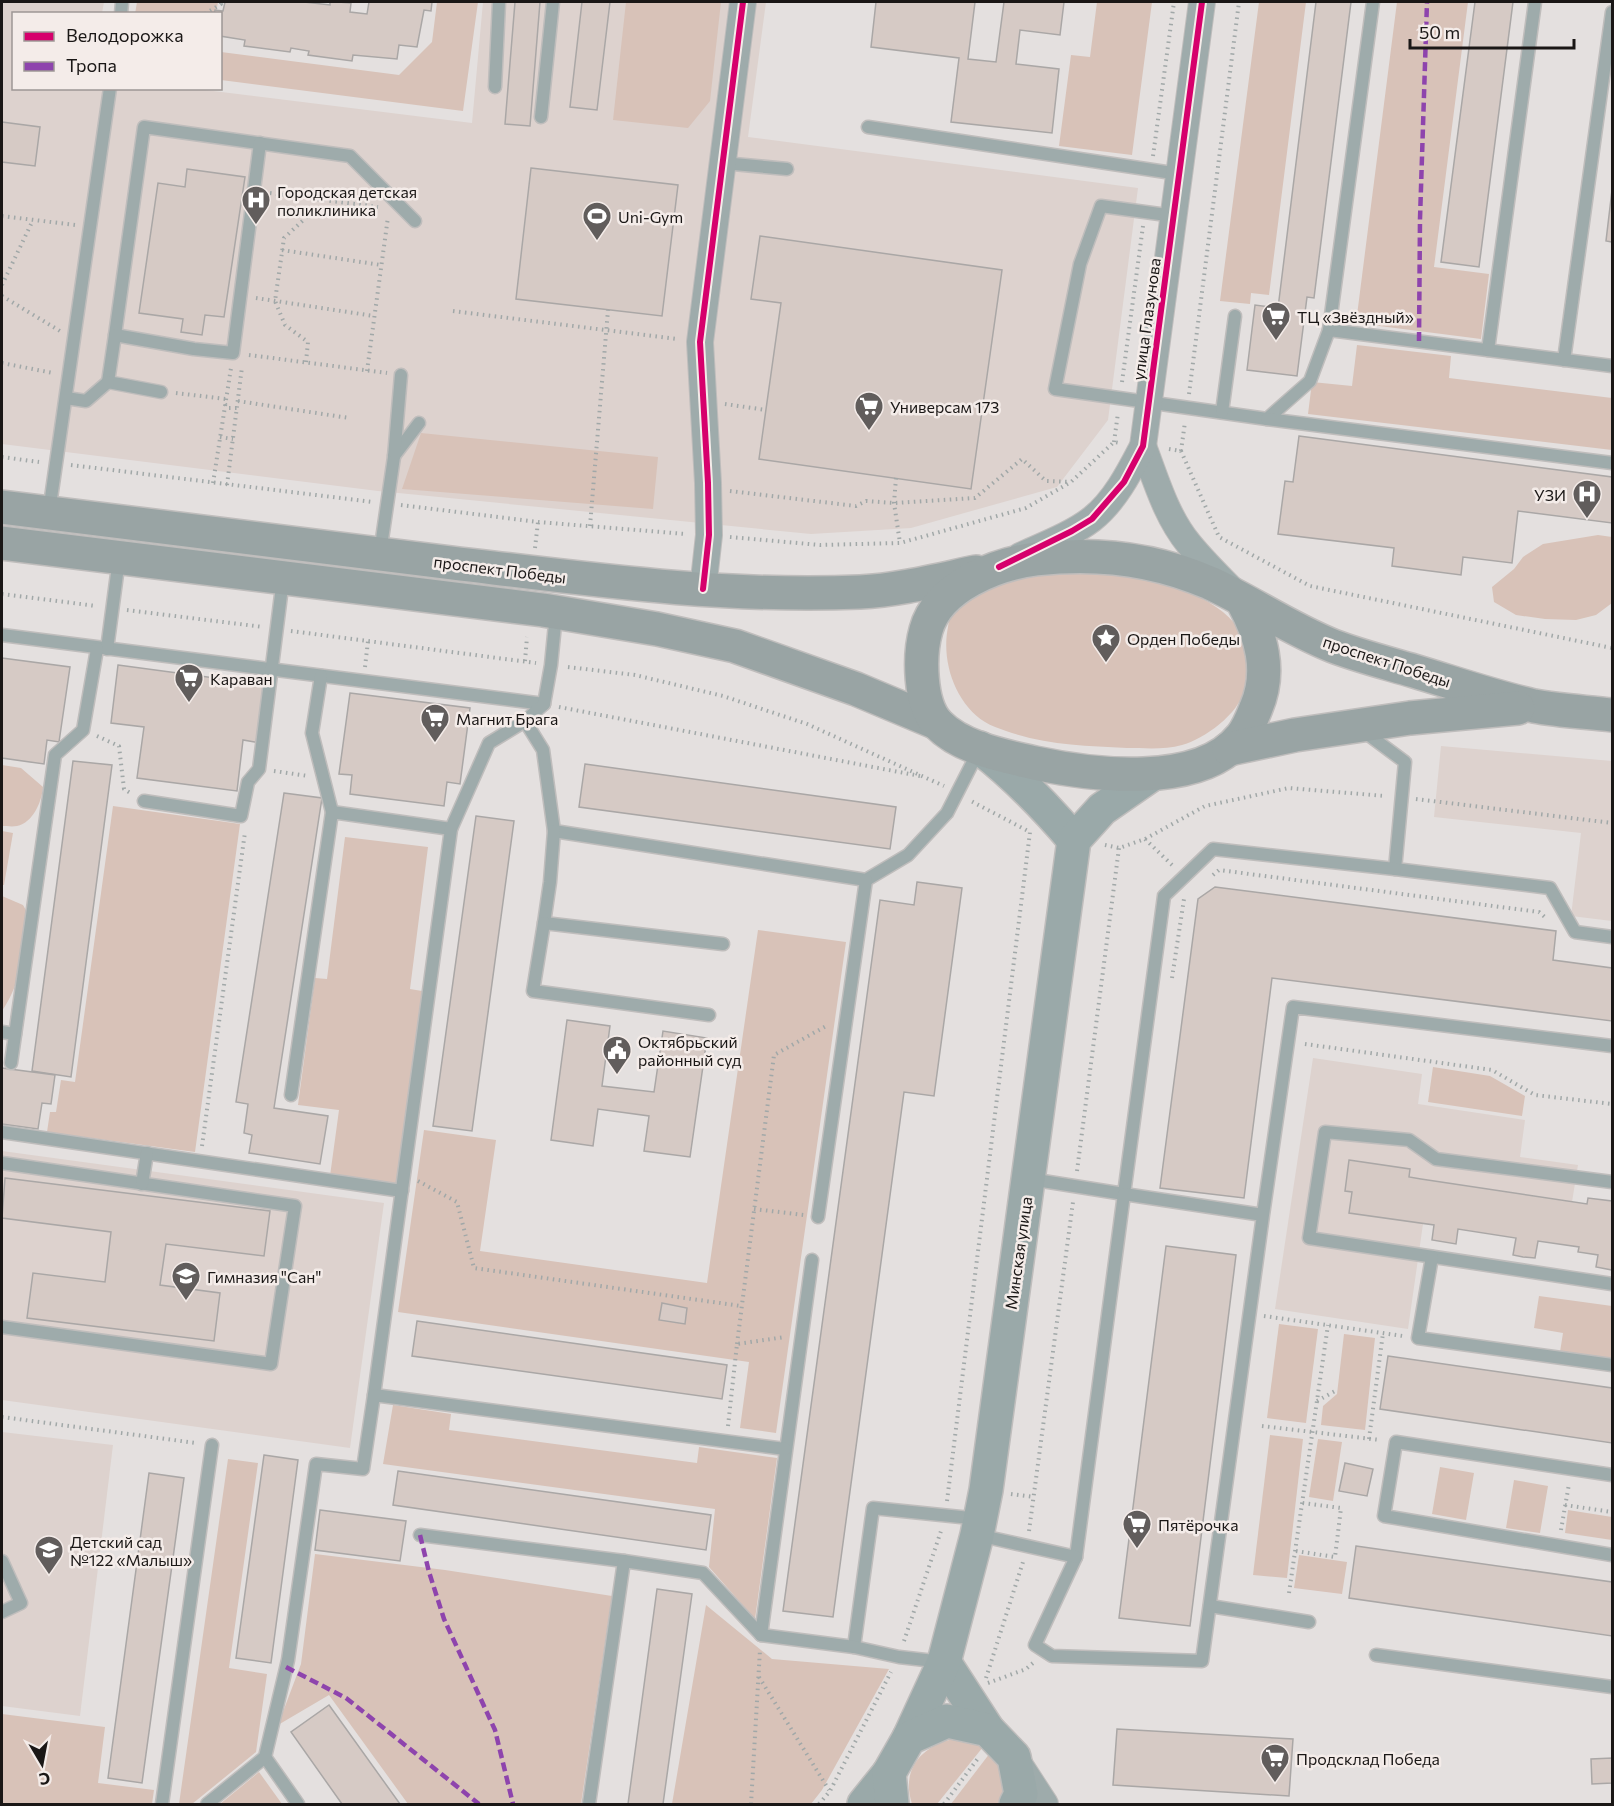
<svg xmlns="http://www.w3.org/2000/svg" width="1614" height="1806" viewBox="0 0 1614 1806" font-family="Commissioner,sans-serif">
  <rect width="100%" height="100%" fill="#e4e0df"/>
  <g fill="#ddd2ce">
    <path d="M2,2H104L102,13L14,14V88L197,89L472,123L483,2H766L748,137L1138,188L1108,420L1057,487L911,528L811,534L378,491L2,444Z"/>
    <path d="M1441,746L1612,761V921L1571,916L1581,833L1434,817Z"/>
    <path d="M1313,1058L1422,1074L1418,1104L1525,1120L1520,1157L1578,1165L1572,1202L1421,1179L1414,1222L1423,1224L1408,1329L1275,1309Z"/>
    <path d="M2,1151L384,1203L350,1448L2,1400Z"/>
    <path d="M2,1432L113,1445L80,1716L2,1706Z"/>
  </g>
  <g fill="#d8c2b8">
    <path d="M137,2H218L216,13L135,14Z"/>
    <path d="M437,2H478L463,111L221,80V52L399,75L432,42Z"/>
    <path d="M626,2H721L710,101L688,128L613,120Z"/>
    <path d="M1097,2H1152L1132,155L1059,146L1071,55L1090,57Z"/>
    <path d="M1259,2H1306L1269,295L1251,293L1250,304L1220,301Z"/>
    <path d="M1397,2H1468L1434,267L1489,274L1481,339L1356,323Z"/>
    <path d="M1357,345L1451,356L1449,378L1612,398V450L1308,414L1312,382L1352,386Z"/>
    <path d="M421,433L658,457L653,509L402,489Z"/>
    <path d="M1598,535L1612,537V603L1596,615L1576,620L1545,619L1516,615L1494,602L1492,587L1514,569L1523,557L1543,544Z"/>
    <path d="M1048,572C1072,572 1097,571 1121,573C1155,576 1219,598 1238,628C1248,645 1248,671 1244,690C1239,714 1204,739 1182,745C1165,750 1144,748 1127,748C1085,746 1046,745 1006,731C999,728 991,726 985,722C955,703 941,661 948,627C949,620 951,611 956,606C961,603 967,600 972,597C981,592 990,585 999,581C1013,574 1033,574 1048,572Z"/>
    <path d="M2,765L21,768L43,787C42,801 33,823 17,826C12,827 6,826 2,826Z"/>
    <path d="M113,806L240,824L195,1152L47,1132L50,1112H56L61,1080L75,1082Z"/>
    <path d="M2,831L13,833L4,885H2Z"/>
    <path d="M345,837L428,847L410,989L422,991L398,1185L330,1176L339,1110L298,1105L315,978L327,979Z"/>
    <path d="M2,896L23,905L27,912C23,948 23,981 2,1011Z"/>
    <path d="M758,930L846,942L776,1433L740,1428L749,1362L398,1312L424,1130L496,1140L480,1251L707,1283Z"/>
    <path d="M1433,1067L1490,1076L1525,1096L1522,1116L1428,1102Z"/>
    <path d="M1539,1296L1612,1306V1360L1560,1352L1563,1333L1534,1328Z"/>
    <path d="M1279,1324L1318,1329L1306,1423L1267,1418Z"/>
    <path d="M1344,1334L1375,1338L1365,1430L1321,1425L1323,1406L1337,1394Z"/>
    <path d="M393,1405L451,1414L449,1430L697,1463L699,1447L777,1458L755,1619L709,1567L715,1509L383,1464Z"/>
    <path d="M1270,1435L1303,1439L1287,1578L1253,1575Z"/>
    <path d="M1318,1439L1342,1442L1333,1501L1309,1497Z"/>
    <path d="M228,1459L258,1463L229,1668L267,1674L256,1752L192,1804H179Z"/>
    <path d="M1440,1467L1474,1473L1466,1520L1432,1514Z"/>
    <path d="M1514,1480L1548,1486L1540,1533L1506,1528Z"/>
    <path d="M1568,1510L1612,1517V1540L1565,1533Z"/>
    <path d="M315,1554L445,1570L612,1596L581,1804H408L329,1695L278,1725L301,1664Z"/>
    <path d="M1299,1555L1347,1562L1342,1594L1294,1588Z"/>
    <path d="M706,1605L772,1659L889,1669L822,1790L811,1804H672Z"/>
    <path d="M2,1714L105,1727L98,1783L154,1790L152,1804H2Z"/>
    <path d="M953,1739L969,1741L983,1747L937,1804H912C901,1770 920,1747 953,1739Z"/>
    <path d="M990,1753C1006,1773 1006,1780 1003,1804H951Z"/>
    <path d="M259,1772L282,1804H220Z"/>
  </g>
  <g fill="#d6cac5" stroke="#aaa7a6" stroke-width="1.5">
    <path d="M225,2H304L330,5V2H338L351,3L350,12L367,14L369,2H432L431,11L424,10L417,47L399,45L397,59L353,55L352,61L308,55L309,51L291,48L290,52L244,46L245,40L220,36V14H214L215,10L223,11Z"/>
    <path d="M515,2H540L530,126L505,124Z"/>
    <path d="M582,2H610L597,110L570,107Z"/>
    <path d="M876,2H975L968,59L996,62L1004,2H1064L1060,35L1020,30L1016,64L1059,69L1052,133L951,122L959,58L871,47Z"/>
    <path d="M1316,2H1351L1314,298L1307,297L1297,376L1247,370L1255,305L1278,308Z"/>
    <path d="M1475,2H1513L1479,267L1441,262Z"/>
    <path d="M2,122L40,127L35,166L2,162Z"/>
    <path d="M531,168L678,185L662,316L516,299Z"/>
    <path d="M187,169L245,177L224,317L205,315L202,335L181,332L183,319L139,313L158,183L185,187Z"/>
    <path d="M1612,190V242L1606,241Z"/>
    <path d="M760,236L1002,270L971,489L759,459L781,303L751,299Z"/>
    <path d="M1299,436L1612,477V523L1518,511L1512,563L1463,557L1461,575L1392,566L1394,548L1278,534L1285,481L1293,482Z"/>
    <path d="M2,658L70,667L59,742L47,740L44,764L2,758Z"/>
    <path d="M118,665L268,685L260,743L243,740L237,791L137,778L144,727L111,723Z"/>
    <path d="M350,693L470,708L460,784L447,782L444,806L350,794L352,775L339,774Z"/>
    <path d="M73,761L112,765L71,1077L32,1071Z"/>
    <path d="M585,764L896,807L890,849L579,807Z"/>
    <path d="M284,793L322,798L274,1108L328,1116L320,1164L249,1153L252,1135L244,1133L248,1104L236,1102Z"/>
    <path d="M476,816L514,821L472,1131L433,1126Z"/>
    <path d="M917,882L962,888L934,1096L904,1092L833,1617L783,1611L880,900L914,905Z"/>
    <path d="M1215,887L1556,931L1553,960L1612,968V1021L1272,978L1244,1198L1160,1188L1198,899Z"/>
    <path d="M567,1020L610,1026L602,1086L654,1092L663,1031L707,1038L690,1157L644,1151L649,1116L598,1109L593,1146L551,1140Z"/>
    <path d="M2,1068L55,1075L51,1104L42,1103L38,1129L2,1124Z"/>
    <path d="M1349,1160L1410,1169L1409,1177L1421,1179L1587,1204L1588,1198L1612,1201V1270L1596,1267L1598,1255L1578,1252L1579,1247L1538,1241L1535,1258L1523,1257L1513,1255L1516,1238L1458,1229L1456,1244L1432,1240L1434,1225L1349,1213L1352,1192L1345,1191Z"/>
    <path d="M5,1178L270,1211L264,1256L166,1244L160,1285L220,1293L214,1341L27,1318L33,1273L105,1282L111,1232L2,1218Z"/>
    <path d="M1166,1246L1236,1255L1190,1626L1119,1618Z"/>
    <path d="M662,1303L687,1308L685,1324L659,1320Z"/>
    <path d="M417,1321L727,1365L722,1399L412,1356Z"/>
    <path d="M1388,1356L1612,1388V1443L1380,1409Z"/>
    <path d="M264,1455L298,1460L271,1663L236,1658Z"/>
    <path d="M1345,1463L1373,1469L1367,1496L1339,1491Z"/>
    <path d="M398,1471L711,1515L706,1550L393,1505Z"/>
    <path d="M149,1473L184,1478L142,1783L108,1778Z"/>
    <path d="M320,1510L406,1521L400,1561L315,1550Z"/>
    <path d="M1356,1546L1612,1582V1636L1349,1598Z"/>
    <path d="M657,1589L692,1594L663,1804H628Z"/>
    <path d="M329,1705L400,1804H342L291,1732Z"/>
    <path d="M1117,1729L1293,1739L1289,1796L1113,1785Z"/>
    <path d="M1612,1758V1783L1592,1784L1591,1759Z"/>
  </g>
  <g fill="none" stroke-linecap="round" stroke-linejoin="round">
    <g stroke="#bfbdbc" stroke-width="15">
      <g id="service">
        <path d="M121,14L122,2"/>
        <path d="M495,87L499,2"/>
        <path d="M541,117L553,2"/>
        <path d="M868,127L1179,174"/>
        <path d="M723,163L787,169"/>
        <path d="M1174,216L1101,206L1080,264L1055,389L1267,419L1310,381L1329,330L1612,366"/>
        <path d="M1329,330L1373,2"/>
        <path d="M115,335L144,127L350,156L415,221"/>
        <path d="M1488,350L1535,2"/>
        <path d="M1564,360L1612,12"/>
        <path d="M161,392L108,382L115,335L194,349L233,353L260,143"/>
        <path d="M66,398L86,401L108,382"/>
        <path d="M1222,412L1235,316"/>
        <path d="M1267,419L1612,463"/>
        <path d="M394,456L419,423"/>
        <path d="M49,512L110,88"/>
        <path d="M380,553L394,457L401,375"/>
        <path d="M2,635L544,704"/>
        <path d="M107,649L119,559"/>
        <path d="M321,676L312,733L332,812"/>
        <path d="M525,721L543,750L554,831L866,880L908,855L947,813L979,750"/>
        <path d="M1362,730L1405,762L1395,869L1550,888L1575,932L1612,937"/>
        <path d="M144,801L241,816L248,782L259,769L283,579"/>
        <path d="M554,831L550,882L544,923L723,944"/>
        <path d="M544,923L533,991L709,1015"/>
        <path d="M2,1032L15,1034"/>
        <path d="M11,1063L55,755L83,730L97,649"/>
        <path d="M291,1095L332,812L451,829"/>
        <path d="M2,1132L402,1191"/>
        <path d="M2,1163L295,1206L271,1364L2,1327"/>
        <path d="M1030,1179L1124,1194L1164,896L1213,849L1395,869"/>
        <path d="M1612,1182L1436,1159L1409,1140L1325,1132L1309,1238L1612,1284"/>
        <path d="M142,1184L147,1153"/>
        <path d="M1263,1215L1202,1661L1052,1656L1035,1645L1076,1557L1124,1194L1263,1215L1293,1007L1612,1046"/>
        <path d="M818,1217L866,880"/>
        <path d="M1432,1257L1418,1338L1612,1365"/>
        <path d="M374,1395L451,829L489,743L525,721L544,704L551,665L556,614"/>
        <path d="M1612,1475L1396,1442L1384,1516L1612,1555"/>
        <path d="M420,1535L624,1561"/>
        <path d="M978,1535L1076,1557"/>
        <path d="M2,1561L21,1603L2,1612"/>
        <path d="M1210,1606L1309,1622"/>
        <path d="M761,1635L812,1260"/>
        <path d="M854,1647L873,1508L980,1519"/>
        <path d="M1376,1655L1612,1687"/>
        <path d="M265,1757L298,1804"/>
        <path d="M162,1804L212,1445"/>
        <path d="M207,1804L265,1757L288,1660L316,1464L363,1469L374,1395L785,1449"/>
        <path d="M589,1804L624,1561L703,1573L761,1635L854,1647L899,1657L943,1662"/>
      </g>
    </g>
    <g stroke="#bfbdbc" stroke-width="28">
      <g id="minor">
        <path d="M1143,446C1156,480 1166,516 1189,544C1202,560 1217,575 1231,589"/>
        <path d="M1020,556C1044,545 1071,535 1092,519C1115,501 1130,471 1143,446L1202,2"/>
        <path d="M703,589L709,535L708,483L700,342L743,2"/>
        <path d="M1019,1764L1045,1804"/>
      </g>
    </g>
    <g stroke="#bfbdbc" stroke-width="36">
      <g id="secondary">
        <path d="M980,748C1015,775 1045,806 1074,840"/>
        <path d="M944,1662L988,1730"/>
        <path d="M909,1738L944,1662L977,1535L986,1490L1074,840L1102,809L1151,775"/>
        <path d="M864,1804L889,1773"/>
        <path d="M892,1804L889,1773L909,1738L947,1721L988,1730L1014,1757L1021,1794L1016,1804"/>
      </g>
    </g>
    <g stroke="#bfbdbc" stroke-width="36">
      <g id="primary">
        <path d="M2,507C152,526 302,545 452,563C587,579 724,598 860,592C899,590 938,580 976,572"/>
        <path d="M2,543L543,610L657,629L735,646L856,689L937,723"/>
        <path d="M1243,602C1261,635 1272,671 1256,708C1252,718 1248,729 1241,737C1200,789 1091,775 1035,763C1004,756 961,748 938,724C919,704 919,655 926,630C938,586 997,564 1036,559C1096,552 1155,559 1210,583C1251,602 1290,629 1333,646C1359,656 1387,663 1414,671C1454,683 1494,697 1534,706C1560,711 1587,712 1612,715"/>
        <path d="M1229,749L1295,735L1410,718L1518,708"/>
      </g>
    </g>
    <g stroke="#a1a8a8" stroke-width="4" stroke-dasharray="1.5 4.5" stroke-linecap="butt">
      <path d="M205,14L221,4V2"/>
      <path d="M1153,156L1174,2"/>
      <path d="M270,193L378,207"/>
      <path d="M2,216L75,225"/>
      <path d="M282,250L381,265"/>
      <path d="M2,285L33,220"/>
      <path d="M2,296L60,331"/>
      <path d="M256,298L374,316"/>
      <path d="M453,311L677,339"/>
      <path d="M249,355L387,373"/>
      <path d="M306,362L308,342L285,325L275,301L284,238L311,213L314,198"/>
      <path d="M2,363L53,373"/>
      <path d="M367,371L388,217"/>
      <path d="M1122,382L1143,226"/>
      <path d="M176,393L226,399"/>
      <path d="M1189,394L1239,2"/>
      <path d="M238,401L349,418"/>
      <path d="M225,404L228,408H237"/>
      <path d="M725,404L766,410"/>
      <path d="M220,437L233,439"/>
      <path d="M1114,442L1118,413"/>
      <path d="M1169,449L1181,451L1219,537L1310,586L1612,648"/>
      <path d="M1181,451L1185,422"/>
      <path d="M2,457L39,462"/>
      <path d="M71,465L373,502"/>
      <path d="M896,478L894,503L900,543"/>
      <path d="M213,483L231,368"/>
      <path d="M227,485L242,367"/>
      <path d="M730,491L856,506L866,501L894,503L975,498L1022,459L1046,481L1070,482"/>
      <path d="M401,505L538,522L686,534"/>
      <path d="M590,526L608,310"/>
      <path d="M730,537L820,545L900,543L1026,508L1071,482L1114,442L1120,443"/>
      <path d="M535,548L538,522"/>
      <path d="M2,594L96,606"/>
      <path d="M127,610L263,627"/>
      <path d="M291,631L536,663"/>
      <path d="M525,661L527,637"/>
      <path d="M365,667L368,641"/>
      <path d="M568,667L635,675L723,696L807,724L944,786"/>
      <path d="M559,707L920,776"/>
      <path d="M97,736L119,746L124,789L132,794"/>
      <path d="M274,771L308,776"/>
      <path d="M1416,799L1612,823"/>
      <path d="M1145,839L1172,865"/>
      <path d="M1105,845L1119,848L1145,839L1205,806L1289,788L1385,796"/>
      <path d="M1213,875L1219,870L1539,912L1547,919"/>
      <path d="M1172,978L1184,899"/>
      <path d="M1305,1044L1492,1070L1535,1095L1612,1104"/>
      <path d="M202,1146L245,832"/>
      <path d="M1077,1171L1119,848"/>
      <path d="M418,1181L457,1202L474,1268L741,1306"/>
      <path d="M754,1209L804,1215"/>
      <path d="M1264,1316L1403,1336"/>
      <path d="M737,1344L774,1055L828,1025"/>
      <path d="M1317,1401L1337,1390"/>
      <path d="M2,1417L196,1443"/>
      <path d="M728,1426L737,1344L785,1337"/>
      <path d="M1262,1426L1380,1440"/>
      <path d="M1369,1439L1383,1333"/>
      <path d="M1011,1494L1034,1497"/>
      <path d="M947,1501L1030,832L969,800"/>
      <path d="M1565,1505L1612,1512"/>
      <path d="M1561,1530L1569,1484"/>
      <path d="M1029,1531L1073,1202"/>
      <path d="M1296,1551L1335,1557L1341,1508L1302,1503"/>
      <path d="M1289,1593L1328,1325"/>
      <path d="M904,1641L941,1531"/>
      <path d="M759,1677L829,1790"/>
      <path d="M986,1678L1023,1562"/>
      <path d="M988,1683L1026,1669L1033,1663"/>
      <path d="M751,1804L760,1650"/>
      <path d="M819,1804L830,1791L891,1672"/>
      <path d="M944,1804L979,1757"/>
    </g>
    <use href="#service" stroke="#9eabab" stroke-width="12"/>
    <use href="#minor" stroke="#9eabab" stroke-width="26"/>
    <use href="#secondary" stroke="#9aa9a9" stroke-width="33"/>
    <use href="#primary" stroke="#99a4a4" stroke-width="33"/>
    <g stroke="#8e44ad" stroke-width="4.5" stroke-dasharray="9 4.5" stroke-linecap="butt">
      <path d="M1419,341L1420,219L1427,2"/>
      <path d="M420,1535L429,1572L444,1619L495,1730L513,1804"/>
      <path d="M286,1667L346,1698L479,1804"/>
    </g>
    <g stroke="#f4ece9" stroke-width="10">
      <g id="cycleway">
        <path d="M999,567L1072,531L1092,519L1124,482L1143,446L1202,2"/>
        <path d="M703,589L709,535L708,483L700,342L743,2"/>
      </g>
    </g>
    <use href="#cycleway" stroke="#d6006c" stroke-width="6"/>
  </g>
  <defs>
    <g id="hospital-pin" transform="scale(1.5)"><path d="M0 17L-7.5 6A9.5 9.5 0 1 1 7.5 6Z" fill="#615d5c" stroke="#f4ece9"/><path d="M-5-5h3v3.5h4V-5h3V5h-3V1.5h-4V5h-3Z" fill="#fff"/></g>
    <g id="stadium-pin" transform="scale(1.5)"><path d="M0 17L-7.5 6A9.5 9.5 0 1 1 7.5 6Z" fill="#615d5c" stroke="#f4ece9"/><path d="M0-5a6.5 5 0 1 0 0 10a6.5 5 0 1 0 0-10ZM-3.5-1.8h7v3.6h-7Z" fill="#fff"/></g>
    <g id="supermarket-pin" transform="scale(1.5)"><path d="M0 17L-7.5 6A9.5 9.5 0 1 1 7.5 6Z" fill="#615d5c" stroke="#f4ece9"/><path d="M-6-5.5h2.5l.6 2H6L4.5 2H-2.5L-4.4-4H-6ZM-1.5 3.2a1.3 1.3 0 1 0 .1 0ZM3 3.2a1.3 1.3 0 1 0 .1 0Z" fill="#fff"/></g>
    <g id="sight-pin" transform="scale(1.5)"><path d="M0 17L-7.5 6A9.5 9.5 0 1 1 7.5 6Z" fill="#615d5c" stroke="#f4ece9"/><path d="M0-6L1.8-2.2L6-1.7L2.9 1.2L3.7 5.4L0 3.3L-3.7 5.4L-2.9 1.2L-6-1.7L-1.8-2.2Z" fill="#fff"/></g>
    <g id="civic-pin" transform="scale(1.5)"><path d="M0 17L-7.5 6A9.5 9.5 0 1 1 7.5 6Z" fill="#615d5c" stroke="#f4ece9"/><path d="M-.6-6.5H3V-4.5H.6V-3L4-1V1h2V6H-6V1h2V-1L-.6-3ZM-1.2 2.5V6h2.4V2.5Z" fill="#fff"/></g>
    <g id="school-pin" transform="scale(1.5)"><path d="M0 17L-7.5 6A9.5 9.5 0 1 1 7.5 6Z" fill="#615d5c" stroke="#f4ece9"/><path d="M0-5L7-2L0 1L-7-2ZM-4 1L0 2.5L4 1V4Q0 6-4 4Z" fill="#fff"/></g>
  </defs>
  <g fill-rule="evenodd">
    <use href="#hospital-pin" x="256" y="200"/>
    <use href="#stadium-pin" x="597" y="216"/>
    <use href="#supermarket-pin" x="1276" y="316"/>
    <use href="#supermarket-pin" x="869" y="406"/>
    <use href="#hospital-pin" x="1587" y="494"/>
    <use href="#sight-pin" x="1106" y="638"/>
    <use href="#supermarket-pin" x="189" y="678"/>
    <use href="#supermarket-pin" x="435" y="718"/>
    <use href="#civic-pin" x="617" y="1050"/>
    <use href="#school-pin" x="186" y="1276"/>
    <use href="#supermarket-pin" x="1137" y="1524"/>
    <use href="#school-pin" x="49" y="1550"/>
    <use href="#supermarket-pin" x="1275" y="1758"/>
  </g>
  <g text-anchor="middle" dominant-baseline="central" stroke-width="5" stroke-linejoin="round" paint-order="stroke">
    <g font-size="16" fill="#1a1716" stroke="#f4ece9" text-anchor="start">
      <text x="277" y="191">Городская детская<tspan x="277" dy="18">поликлиника</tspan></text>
      <text x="618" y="216">Uni-Gym</text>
      <text x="1297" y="316">ТЦ «Звёздный»</text>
      <text x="890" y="406">Универсам 173</text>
      <text x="1566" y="494" text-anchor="end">УЗИ</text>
      <text x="1127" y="638">Орден Победы</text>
      <text x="210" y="678">Караван</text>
      <text x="456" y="718">Магнит Брага</text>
      <text x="638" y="1041">Октябрьский<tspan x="638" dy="18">районный суд</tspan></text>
      <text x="207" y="1276">Гимназия "Сан"</text>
      <text x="1158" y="1524">Пятёрочка</text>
      <text x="70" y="1541">Детский сад<tspan x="70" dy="18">№122 «Малыш»</tspan></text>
      <text x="1296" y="1758">Продсклад Победа</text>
    </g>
    <g font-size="16" fill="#1a1716" stroke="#f4ece9">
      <text transform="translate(1146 319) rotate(-82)">улица Глазунова</text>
      <text transform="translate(500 569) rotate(7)">проспект Победы</text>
      <text transform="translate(1387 661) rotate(18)">проспект Победы</text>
      <text transform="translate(1018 1253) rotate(-82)">Минская улица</text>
    </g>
  </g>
  <rect width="1614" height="1806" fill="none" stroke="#1a1716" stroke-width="6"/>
  <rect x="12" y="12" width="210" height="78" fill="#f4ece9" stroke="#9d9795" stroke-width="1.5"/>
  <rect x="24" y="32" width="30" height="9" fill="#d6006c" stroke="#9d9795" stroke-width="1.5"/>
  <text x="66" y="42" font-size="18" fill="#1a1716">Велодорожка</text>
  <rect x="24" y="62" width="30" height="9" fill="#8e44ad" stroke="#9d9795" stroke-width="1.5"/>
  <text x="66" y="72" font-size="18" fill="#1a1716">Тропа</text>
  <g transform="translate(42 1764) rotate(170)" stroke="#f4ece9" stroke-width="4.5" paint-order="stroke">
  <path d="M0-4.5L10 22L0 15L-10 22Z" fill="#1a1716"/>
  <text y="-9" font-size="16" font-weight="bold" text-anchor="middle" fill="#1a1716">С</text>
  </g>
  <path d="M1410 39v9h164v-9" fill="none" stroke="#1a1716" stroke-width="3"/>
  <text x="1419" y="39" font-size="18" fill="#1a1716" stroke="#f4ece9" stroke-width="4.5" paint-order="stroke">50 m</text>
</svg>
